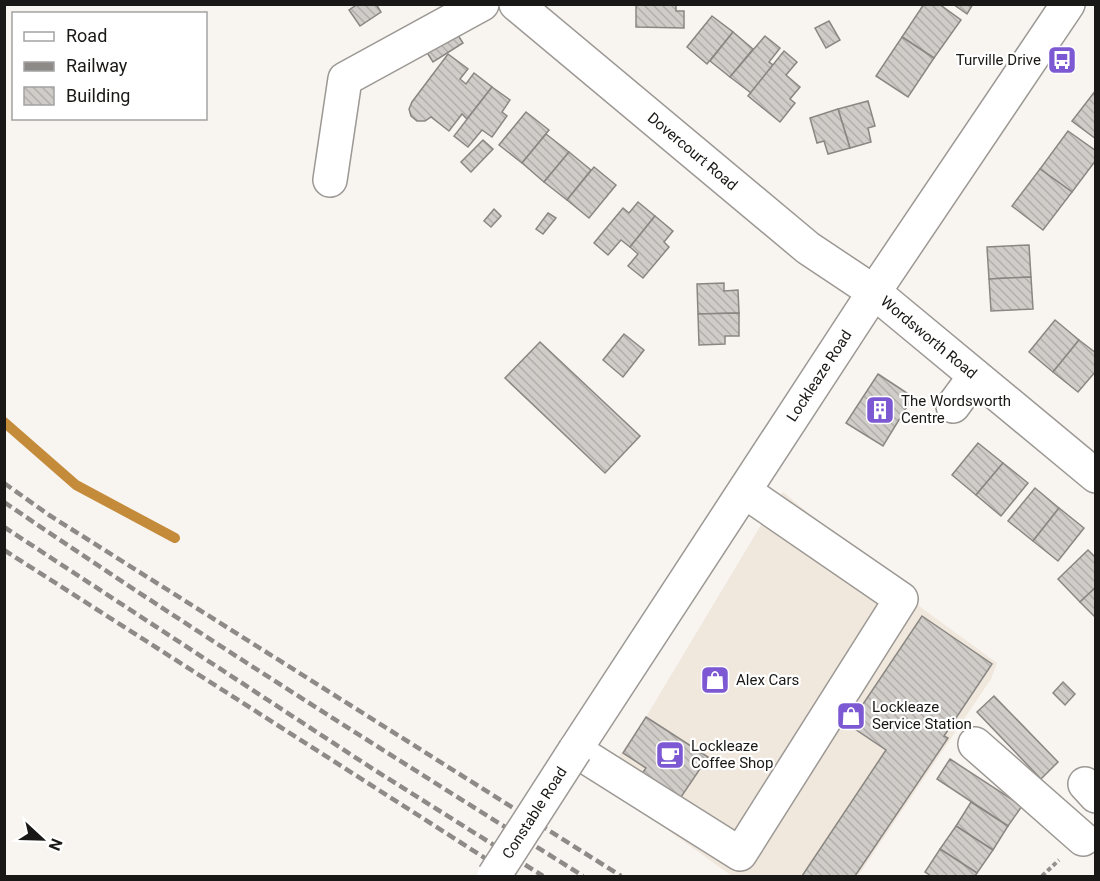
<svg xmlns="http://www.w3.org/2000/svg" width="1100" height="881" viewBox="0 0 1100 881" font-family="Roboto,sans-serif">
  <defs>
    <pattern id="building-back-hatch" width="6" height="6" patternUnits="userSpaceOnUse" patternTransform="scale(1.5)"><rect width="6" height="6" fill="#d0ccc8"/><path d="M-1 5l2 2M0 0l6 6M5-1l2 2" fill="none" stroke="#b2aeab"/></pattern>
  </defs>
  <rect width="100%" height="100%" fill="#f8f4f0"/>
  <path fill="#f0e7dd" d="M783,492L923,609L997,663L991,679L858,876H732L601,782L646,717L764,520Z"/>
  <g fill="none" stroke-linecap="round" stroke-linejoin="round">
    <path stroke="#c48b3b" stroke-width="10" d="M4,422L76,485L175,538"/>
  </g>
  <g fill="url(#building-back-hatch)" stroke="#8a8783" stroke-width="1.5">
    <path d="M358,4H376L381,12L360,26L349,10Z"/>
    <path d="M636,4H676V11H684V28L636,27Z"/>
    <path d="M924,4H939L961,20L934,58L902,37Z"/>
    <path d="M953,4H973L967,14Z"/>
    <path d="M712,16L733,32L707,64L687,47Z"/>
    <path d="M829,21L840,40L826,48L815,28Z"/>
    <path d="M456,32L463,43L433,62L426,51Z"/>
    <path d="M733,32L753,49L730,77L710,61Z"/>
    <path d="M765,36L780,48L769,62L773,65L751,93L730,77Z"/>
    <path d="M902,37L934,58L908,97L876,76Z"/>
    <path d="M784,51L797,62L786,75L800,87L790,99L795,103L780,122L748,96Z"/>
    <path d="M448,54L468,69L460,79L466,84L474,73L492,87L467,119L462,114L449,131L431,117L425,121H417L411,116L409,109L412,102Z"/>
    <path d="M492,87L510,100L502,112L507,116L492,137L482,130L468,147L454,136Z"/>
    <path d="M1096,90V139L1072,121Z"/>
    <path d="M868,101L875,126L868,128L871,142L850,148L838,109Z"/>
    <path d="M838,109L850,148L828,154L824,141L817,143L810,118Z"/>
    <path d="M526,112L549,130L522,163L499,145Z"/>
    <path d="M1068,131L1096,151V160L1072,192L1040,169Z"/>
    <path d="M546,134L569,152L544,182L522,163Z"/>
    <path d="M483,140L493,149L471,172L461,162Z"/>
    <path d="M569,152L591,170L567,200L544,182Z"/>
    <path d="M594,167L616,185L589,218L567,200Z"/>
    <path d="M1040,169L1072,192L1043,230L1012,206Z"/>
    <path d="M638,202L655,216L630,247L621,240L608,255L594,243L623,208L629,213Z"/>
    <path d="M494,209L501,216L491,227L484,221Z"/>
    <path d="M548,213L556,218L543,234L536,229Z"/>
    <path d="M655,216L673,231L664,242L669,247L643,278L628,266L638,254L630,247Z"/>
    <path d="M1029,245L1031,277L989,279L987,247Z"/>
    <path d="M1031,277L1033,309L991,311L989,279Z"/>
    <path d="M724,283V291L738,290L739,313L698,314L697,284Z"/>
    <path d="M739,313V336H725V344L699,345L698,314Z"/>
    <path d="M1055,320L1079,340L1053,372L1029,352Z"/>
    <path d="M624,334L644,350L623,377L603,360Z"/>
    <path d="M1079,340L1096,353V371L1078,392L1053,372Z"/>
    <path d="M540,342L640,436L605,473L505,378Z"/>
    <path d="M878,374L913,397L883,446L846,423Z"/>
    <path d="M978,443L1003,463L976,495L952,475Z"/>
    <path d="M1003,463L1028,483L1001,516L976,495Z"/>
    <path d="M1035,488L1059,508L1033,541L1008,521Z"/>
    <path d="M1059,508L1084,528L1058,561L1033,541Z"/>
    <path d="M1088,550L1096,558V587L1080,602L1058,579Z"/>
    <path d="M1096,587V618L1080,602Z"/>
    <path d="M922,616L992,664L944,736L948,738L855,876H802L886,750L849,725Z"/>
    <path d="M1063,682L1075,694L1065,705L1053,693Z"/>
    <path d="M994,696L1058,762L1041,779L977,712Z"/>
    <path d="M646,717L708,757L679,800L641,775L646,768L623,753Z"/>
    <path d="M950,759L1022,806L1008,826L937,779Z"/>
    <path d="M971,802L1008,826L993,850L956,826Z"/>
    <path d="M956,826L993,850L977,873L940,849Z"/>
    <path d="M940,849L977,873L975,876H931L925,872Z"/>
  </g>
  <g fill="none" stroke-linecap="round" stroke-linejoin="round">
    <g stroke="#9c9894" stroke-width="36">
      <g id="minor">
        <path id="s1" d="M516,4L808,248L874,292L1096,476"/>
        <path d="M330,180L345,79L482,4"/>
        <path d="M953,406L975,376"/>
        <path id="s2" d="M744,491L901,599L740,854L575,750L874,292L1068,4"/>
        <path d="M975,744L1083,839"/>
        <path d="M1085,784L1096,796"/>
      </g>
    </g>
    <path stroke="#93908d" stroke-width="4" stroke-dasharray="4.5 3" stroke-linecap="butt" d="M1042,876L1059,860"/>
    <use href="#minor" stroke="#fff" stroke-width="33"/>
    <g stroke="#8d8a87" stroke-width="4.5" stroke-dasharray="9 4.5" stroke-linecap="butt">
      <path d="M4,483L49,515L621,876"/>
      <path d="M4,502C194,632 389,754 583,876"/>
      <path d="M4,527L373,769L543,876"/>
      <path d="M4,550L513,876"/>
    </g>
    <g stroke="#9c9894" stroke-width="36" stroke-linecap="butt">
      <g id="minor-bridge">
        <path id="s3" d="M494,876L575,750"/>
      </g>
    </g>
    <use href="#minor-bridge" stroke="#fff" stroke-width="33"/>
  </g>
  <defs>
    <g id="bus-square" transform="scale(1.5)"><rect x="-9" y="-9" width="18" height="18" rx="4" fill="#7c59d3" stroke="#fff"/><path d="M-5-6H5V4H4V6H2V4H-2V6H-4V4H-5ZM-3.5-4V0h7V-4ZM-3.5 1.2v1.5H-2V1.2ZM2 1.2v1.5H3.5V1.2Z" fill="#fff"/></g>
    <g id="building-square" transform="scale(1.5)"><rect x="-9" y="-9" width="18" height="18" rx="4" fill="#7c59d3" stroke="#fff"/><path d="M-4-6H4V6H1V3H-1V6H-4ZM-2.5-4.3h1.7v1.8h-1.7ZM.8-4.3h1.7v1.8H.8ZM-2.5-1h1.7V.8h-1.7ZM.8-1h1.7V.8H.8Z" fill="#fff"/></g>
    <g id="shop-square" transform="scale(1.5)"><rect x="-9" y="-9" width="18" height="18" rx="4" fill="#7c59d3" stroke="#fff"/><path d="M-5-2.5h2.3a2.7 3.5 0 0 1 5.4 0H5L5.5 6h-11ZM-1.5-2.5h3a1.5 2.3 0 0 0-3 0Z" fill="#fff"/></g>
    <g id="cafe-square" transform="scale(1.5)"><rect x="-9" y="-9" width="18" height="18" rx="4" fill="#7c59d3" stroke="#fff"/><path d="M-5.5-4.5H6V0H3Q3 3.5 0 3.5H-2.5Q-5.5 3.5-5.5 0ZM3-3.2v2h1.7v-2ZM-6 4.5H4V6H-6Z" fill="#fff"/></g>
  </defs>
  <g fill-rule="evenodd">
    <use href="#bus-square" x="1062" y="60"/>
    <use href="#building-square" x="880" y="410"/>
    <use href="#shop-square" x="715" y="680"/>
    <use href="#shop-square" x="851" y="716"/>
    <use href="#cafe-square" x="670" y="755"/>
  </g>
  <g text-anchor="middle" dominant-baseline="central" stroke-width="4.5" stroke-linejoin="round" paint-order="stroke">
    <g font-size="15" fill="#191816" stroke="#fff" text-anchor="start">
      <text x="1041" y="60" text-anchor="end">Turville Drive</text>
      <text x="901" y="401">The Wordsworth<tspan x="901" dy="17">Centre</tspan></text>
      <text x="736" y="680">Alex Cars</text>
      <text x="872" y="707">Lockleaze<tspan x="872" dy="17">Service Station</tspan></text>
      <text x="691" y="746">Lockleaze<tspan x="691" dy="17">Coffee Shop</tspan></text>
    </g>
    <g font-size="15" fill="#191816" stroke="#fff">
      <text stroke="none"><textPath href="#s1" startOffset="230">Dovercourt Road</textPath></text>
      <text stroke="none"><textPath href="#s1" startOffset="531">Wordsworth Road</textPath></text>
      <text stroke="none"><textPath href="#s2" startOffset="1134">Lockleaze Road</textPath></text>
      <text stroke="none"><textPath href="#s3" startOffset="75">Constable Road</textPath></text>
    </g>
  </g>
  <rect width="1100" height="881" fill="none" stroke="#191816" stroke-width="12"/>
  <rect x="12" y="12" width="195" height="108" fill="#ffffff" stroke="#a3a3a2" stroke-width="1.5"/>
  <rect x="24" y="32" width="30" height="9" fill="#ffffff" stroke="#a3a3a2" stroke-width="1.5"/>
  <text x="66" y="42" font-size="18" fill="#191816">Road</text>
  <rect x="24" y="62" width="30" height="9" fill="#8d8a87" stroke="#a3a3a2" stroke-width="1.5"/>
  <text x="66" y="72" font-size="18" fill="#191816">Railway</text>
  <rect x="24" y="87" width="30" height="18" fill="url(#building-back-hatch)" stroke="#a3a3a2" stroke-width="1.5"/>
  <text x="66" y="102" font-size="18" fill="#191816">Building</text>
  <g transform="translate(42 839) rotate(112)" stroke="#ffffff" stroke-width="4.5" paint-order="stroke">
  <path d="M0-4.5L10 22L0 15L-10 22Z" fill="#191816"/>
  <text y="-9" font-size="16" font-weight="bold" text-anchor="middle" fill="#191816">N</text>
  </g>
</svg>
